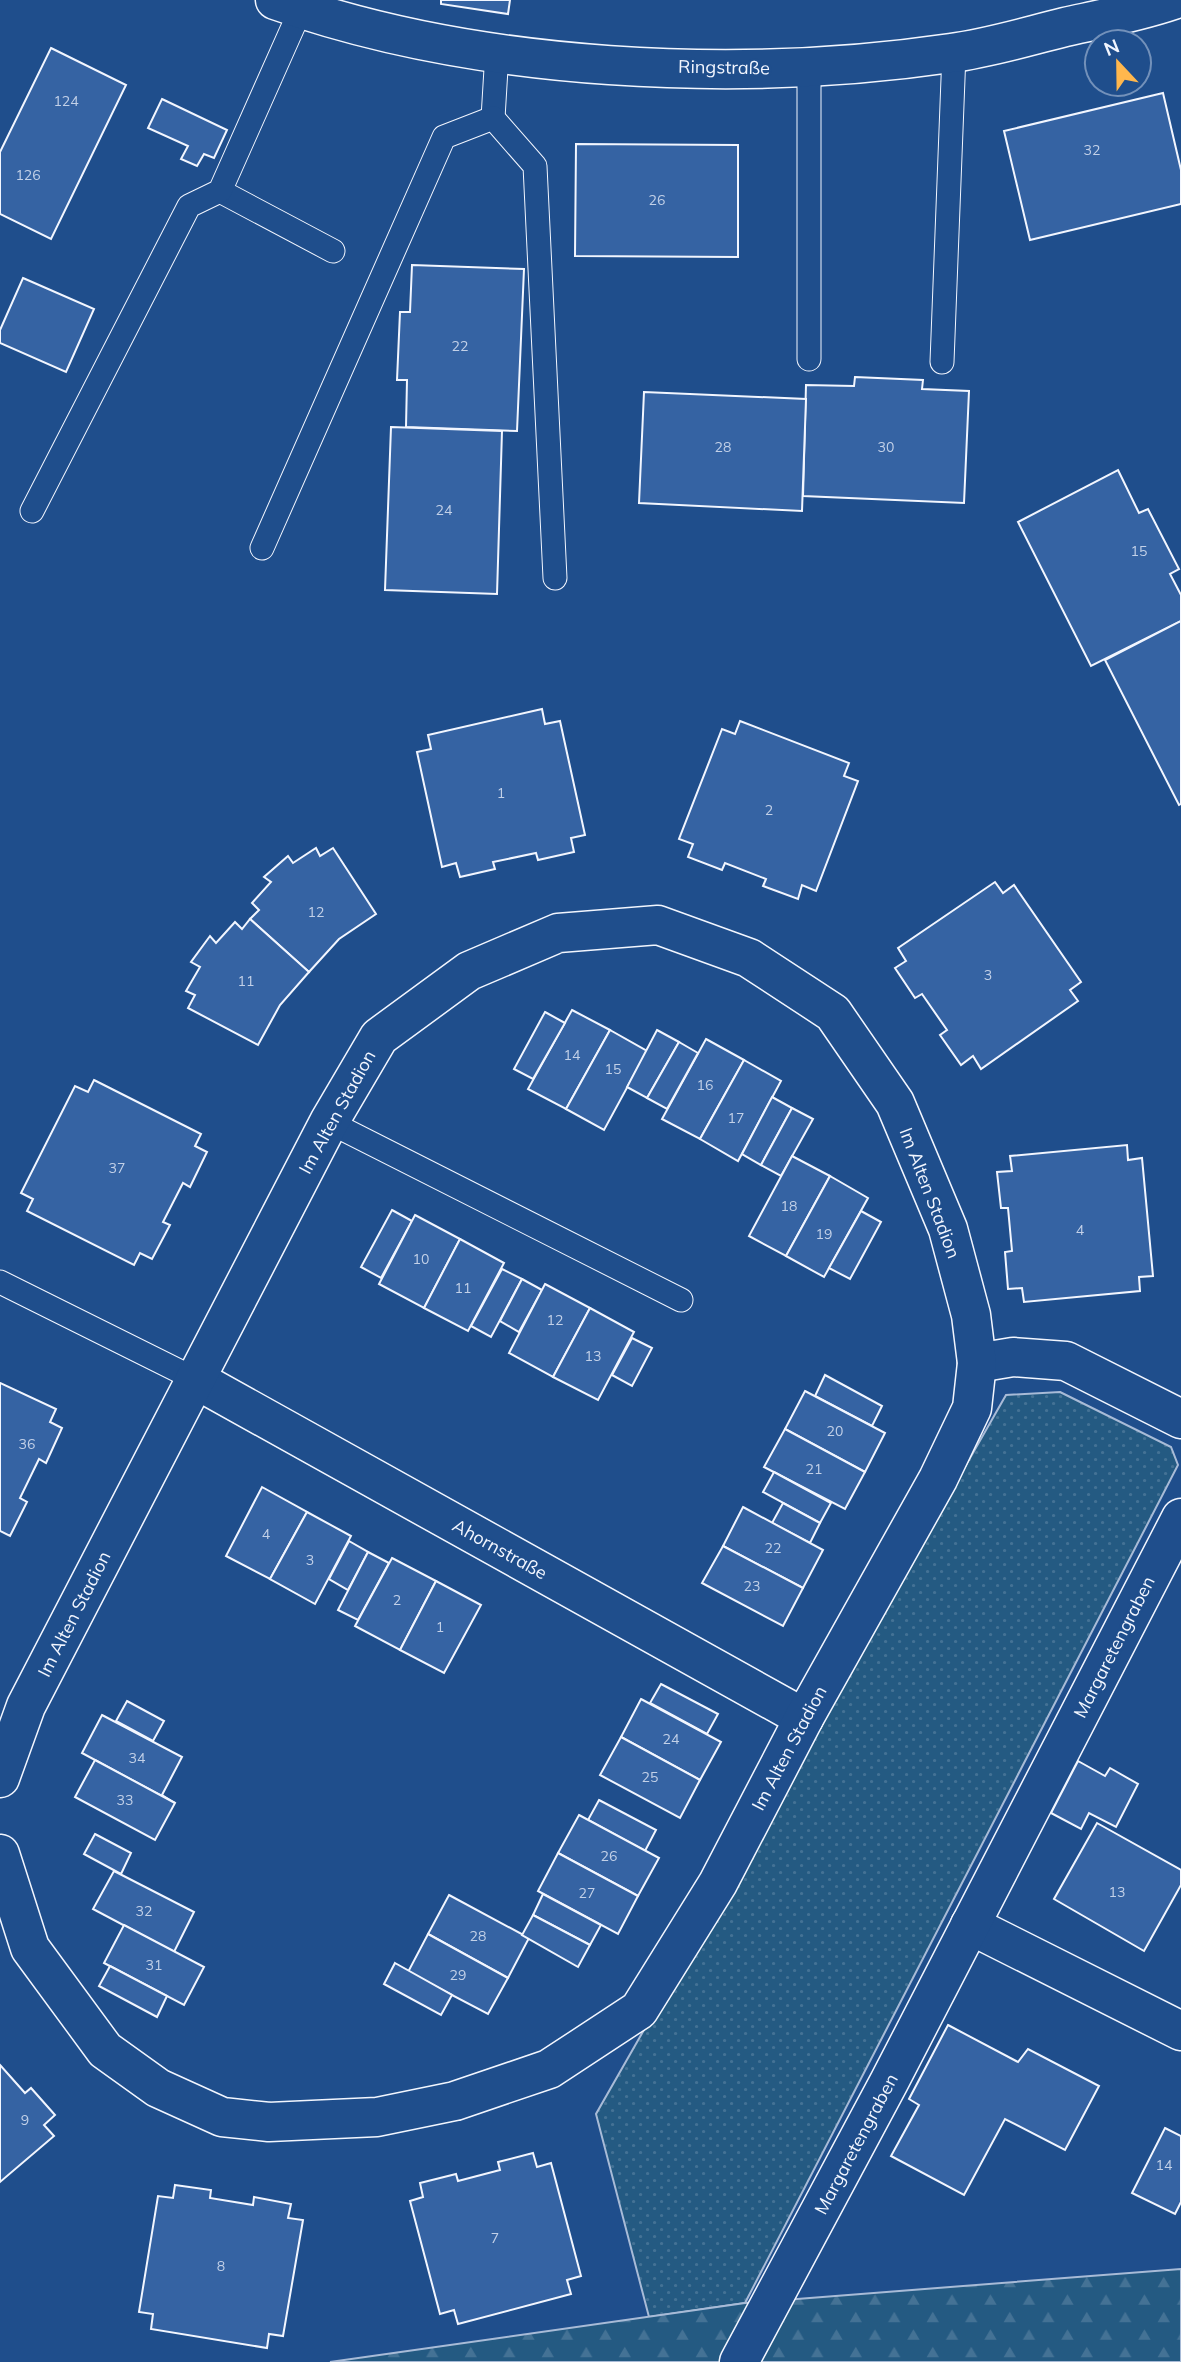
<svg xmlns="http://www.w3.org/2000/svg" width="1181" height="2362" viewBox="0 0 1181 2362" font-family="Mulish,sans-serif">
  <defs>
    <pattern id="grass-dots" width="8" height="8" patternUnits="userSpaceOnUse" patternTransform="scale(1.75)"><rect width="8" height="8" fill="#245a82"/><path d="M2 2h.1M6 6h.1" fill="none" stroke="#447295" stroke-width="1.8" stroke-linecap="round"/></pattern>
    <pattern id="forest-firs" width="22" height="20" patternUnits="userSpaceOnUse" patternTransform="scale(1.75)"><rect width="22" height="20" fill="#245a82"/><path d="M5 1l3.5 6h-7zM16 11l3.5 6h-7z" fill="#447295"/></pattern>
  </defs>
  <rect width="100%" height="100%" fill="#1f4e8c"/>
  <path fill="url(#grass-dots)" stroke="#a8bbd7" stroke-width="2" d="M1060,1392L1171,1447L1178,1465L745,2303L649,2317L596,2114L1006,1395Z"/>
  <path fill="url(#forest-firs)" stroke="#a8bbd7" stroke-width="2" d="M1181,2269V2362H330L745,2303Z"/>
  <g fill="#3563a3" stroke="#f2f6ff" stroke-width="2">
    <path d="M441,0H510L508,14L441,4Z"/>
    <path d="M51,48L126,85L51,239L0,214V152Z"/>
    <path d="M1163,93L1181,170V204L1030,240L1004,131Z"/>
    <path d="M162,99L227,130L214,158L204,154L197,166L181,159L188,146L148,128Z"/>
    <path d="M576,144L738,145V257L575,256Z"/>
    <path d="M412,265L524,269L517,431L406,427L407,380H397L400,312H410Z"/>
    <path d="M23,278L94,309L66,372L0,343V330Z"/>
    <path d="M855,377L923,380L922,389L969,391L964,503L803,496L806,385L854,386Z"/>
    <path d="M644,392L806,399L802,511L639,503Z"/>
    <path d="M391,427L502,431L497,594L385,590Z"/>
    <path d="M1118,470L1139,513L1148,509L1179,569L1170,574L1181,595V621L1091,666L1018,522Z"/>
    <path d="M1181,621V804L1179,805L1105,660Z"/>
    <path d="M542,709L545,724L560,721L585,835L571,838L574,852L538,860L536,853L493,862L495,869L460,877L456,863L442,867L417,752L431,749L428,735Z"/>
    <path d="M740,721L849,763L844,776L858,781L816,891L802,885L798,899L763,886L766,879L725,863L722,870L688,857L693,844L679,839L722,729L735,734Z"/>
    <path d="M316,848L320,856L333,848L376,914L339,939L309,972L250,919L259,910L252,903L271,882L264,877L288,856L293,863Z"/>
    <path d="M995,882L1003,893L1014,885L1081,982L1070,990L1078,1001L981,1069L973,1056L961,1065L940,1035L947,1030L922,994L915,998L895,968L906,961L898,948Z"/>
    <path d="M250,919L309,972L280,1005L258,1045L188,1008L195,995L186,991L200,967L191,962L210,936L216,943L235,922L242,929Z"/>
    <path d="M572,1010L610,1030L566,1109L528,1089Z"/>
    <path d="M545,1012L565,1023L533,1079L514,1069Z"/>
    <path d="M610,1030L647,1051L604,1130L566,1109Z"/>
    <path d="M657,1030L679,1042L647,1098L627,1087Z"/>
    <path d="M706,1039L744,1060L700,1139L662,1119Z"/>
    <path d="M679,1042L698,1053L667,1109L647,1098Z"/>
    <path d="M744,1060L781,1081L738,1161L700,1139Z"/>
    <path d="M94,1080L201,1134L195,1146L207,1152L190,1187L183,1183L163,1222L170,1225L152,1259L140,1253L134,1265L27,1211L33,1199L21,1193L75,1086L88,1092Z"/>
    <path d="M772,1097L792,1108L761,1165L742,1154Z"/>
    <path d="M792,1108L813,1119L781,1176L761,1165Z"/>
    <path d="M1127,1145L1128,1160L1142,1158L1153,1276L1139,1277L1140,1291L1024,1302L1022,1288L1008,1289L1005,1252L1012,1251L1008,1208H1001L997,1172L1012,1171L1010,1156Z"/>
    <path d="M792,1156L830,1176L786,1256L749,1236Z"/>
    <path d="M830,1176L868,1198L824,1277L786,1256Z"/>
    <path d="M392,1210L412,1221L381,1278L361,1267Z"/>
    <path d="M861,1211L881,1222L850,1279L829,1268Z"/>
    <path d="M415,1215L460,1239L424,1308L379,1284Z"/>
    <path d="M460,1239L504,1263L468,1331L424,1308Z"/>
    <path d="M502,1269L522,1279L491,1337L471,1326Z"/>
    <path d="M522,1279L542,1290L519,1332L500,1321Z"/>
    <path d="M545,1284L590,1308L553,1377L509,1353Z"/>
    <path d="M590,1308L634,1332L598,1400L553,1377Z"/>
    <path d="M632,1338L652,1348L632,1386L612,1375Z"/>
    <path d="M825,1375L882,1406L872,1426L815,1396Z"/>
    <path d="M0,1383L56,1409L50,1422L62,1428L46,1463L39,1459L20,1498L27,1502L10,1536L0,1531Z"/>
    <path d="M805,1391L885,1433L865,1472L785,1429Z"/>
    <path d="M785,1429L865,1472L845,1509L764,1467Z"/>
    <path d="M774,1472L831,1503L820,1523L763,1492Z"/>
    <path d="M262,1487L307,1512L270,1579L226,1556Z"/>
    <path d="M783,1503L820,1523L810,1543L772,1523Z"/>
    <path d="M743,1507L823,1550L803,1588L723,1546Z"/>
    <path d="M307,1512L351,1536L315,1604L270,1579Z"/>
    <path d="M349,1541L368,1552L348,1590L329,1579Z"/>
    <path d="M723,1546L803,1588L783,1626L702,1583Z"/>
    <path d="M368,1552L389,1563L358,1620L338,1610Z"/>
    <path d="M392,1558L436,1581L400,1650L355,1626Z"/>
    <path d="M436,1581L481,1605L444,1673L400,1650Z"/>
    <path d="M661,1684L718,1714L707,1734L650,1703Z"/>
    <path d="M641,1699L721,1742L700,1780L621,1737Z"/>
    <path d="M127,1701L164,1721L153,1741L116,1721Z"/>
    <path d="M102,1715L182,1757L162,1795L175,1803L82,1753Z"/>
    <path d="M621,1737L700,1780L680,1818L600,1775Z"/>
    <path d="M95,1760L175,1803L155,1840L75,1797Z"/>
    <path d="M1078,1761L1105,1776L1110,1768L1138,1784L1116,1827L1089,1813L1081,1829L1051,1813Z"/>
    <path d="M599,1800L656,1830L645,1851L588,1820Z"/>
    <path d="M579,1815L659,1858L638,1896L558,1853Z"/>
    <path d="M1097,1823L1181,1870V1885L1144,1951L1054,1899Z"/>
    <path d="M95,1834L131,1853L121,1874L84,1854Z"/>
    <path d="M558,1853L638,1896L618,1934L538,1891Z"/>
    <path d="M114,1871L194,1912L174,1952L93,1909Z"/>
    <path d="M543,1894L601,1925L590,1945L533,1915Z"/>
    <path d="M449,1895L529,1938L508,1978L428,1934Z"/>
    <path d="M533,1915L590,1945L578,1967L522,1935Z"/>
    <path d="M124,1925L204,1967L184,2005L104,1963Z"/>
    <path d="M428,1934L508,1978L488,2014L408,1972Z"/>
    <path d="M395,1963L452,1995L441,2015L384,1984Z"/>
    <path d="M110,1966L167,1996L157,2017L99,1986Z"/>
    <path d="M948,2025L1018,2062L1028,2049L1099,2086L1065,2150L1005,2119L964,2195L891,2156L919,2105L909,2099Z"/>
    <path d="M0,2065L25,2093L31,2088L55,2115L44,2125L54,2136L0,2182Z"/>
    <path d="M1165,2128L1181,2136V2202L1175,2214L1132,2193Z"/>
    <path d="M533,2153L537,2167L551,2163L581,2276L567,2280L571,2294L458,2324L454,2310L440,2314L410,2201L423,2197L420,2183L456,2174L458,2181L500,2170L498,2162Z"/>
    <path d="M175,2185L211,2190L210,2198L253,2205L254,2197L291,2204L288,2218L303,2220L283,2336L269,2334L267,2348L151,2329L153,2314L139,2312L158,2196L173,2198Z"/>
  </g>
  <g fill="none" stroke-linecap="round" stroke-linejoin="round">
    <g stroke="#f2f6ff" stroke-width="25">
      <g id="service">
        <path d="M493,118L497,52"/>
        <path d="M220,191L333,251"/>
        <path d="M809,359V68"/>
        <path d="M942,362L954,53"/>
        <path d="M32,511L189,206L220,191L301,9"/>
        <path d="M262,548L444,137L493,118L535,166L555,578"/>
        <path d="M329,1122L681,1300"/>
        <path d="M0,1282L195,1379"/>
      </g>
    </g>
    <g stroke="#f2f6ff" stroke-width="41">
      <g id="minor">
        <path d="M275,0C478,72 739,84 951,53C990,48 1028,36 1065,27C1101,19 1138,12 1173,0"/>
        <path d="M977,1363L1013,1357L1066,1361L1181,1419"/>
        <path d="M195,1379L804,1718"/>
        <path d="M0,1778L26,1706L329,1122L379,1037L469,971L558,933L658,925L749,958L833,1013L895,1103L948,1229L971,1315L977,1363L972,1408L938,1479L804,1718L718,1883L639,2010L549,2069L455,2101L377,2117L269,2122L222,2117L158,2088L105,2050L30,1948L0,1854"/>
        <path d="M970,1925L1181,2031"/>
        <path d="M739,2362L889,2082L1181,1518"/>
      </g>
    </g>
    <use href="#service" stroke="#1f4e8c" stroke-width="23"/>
    <use href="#minor" stroke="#1f4e8c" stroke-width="38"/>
  </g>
  <g text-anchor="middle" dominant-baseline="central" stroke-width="5" stroke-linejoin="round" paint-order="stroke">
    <g font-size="14" fill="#c3d1e8">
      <text x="66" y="101">124</text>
      <text x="1092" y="150">32</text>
      <text x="28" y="175">126</text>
      <text x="657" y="200">26</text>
      <text x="460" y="346">22</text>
      <text x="723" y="447">28</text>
      <text x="886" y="447">30</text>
      <text x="444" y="510">24</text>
      <text x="1139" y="551">15</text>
      <text x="501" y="793">1</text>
      <text x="769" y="810">2</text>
      <text x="316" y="912">12</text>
      <text x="988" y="975">3</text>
      <text x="246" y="981">11</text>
      <text x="572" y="1055">14</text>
      <text x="613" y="1069">15</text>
      <text x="705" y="1085">16</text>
      <text x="736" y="1118">17</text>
      <text x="117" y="1168">37</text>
      <text x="789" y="1206">18</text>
      <text x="1080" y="1230">4</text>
      <text x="824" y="1234">19</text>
      <text x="421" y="1259">10</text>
      <text x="463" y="1288">11</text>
      <text x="555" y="1320">12</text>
      <text x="593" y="1356">13</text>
      <text x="835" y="1431">20</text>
      <text x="27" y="1444">36</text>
      <text x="814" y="1469">21</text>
      <text x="266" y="1534">4</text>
      <text x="773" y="1548">22</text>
      <text x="310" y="1560">3</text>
      <text x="752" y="1586">23</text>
      <text x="397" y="1600">2</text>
      <text x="440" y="1627">1</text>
      <text x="671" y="1739">24</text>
      <text x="137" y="1758">34</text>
      <text x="650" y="1777">25</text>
      <text x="125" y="1800">33</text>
      <text x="609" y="1856">26</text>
      <text x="1117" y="1892">13</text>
      <text x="587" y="1893">27</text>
      <text x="144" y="1911">32</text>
      <text x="478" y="1936">28</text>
      <text x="154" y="1965">31</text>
      <text x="458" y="1975">29</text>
      <text x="25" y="2120">9</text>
      <text x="1164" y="2165">14</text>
      <text x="495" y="2238">7</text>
      <text x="221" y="2266">8</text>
    </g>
    <g font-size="18" fill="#f2f6ff" stroke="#1f4e8c">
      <text transform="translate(724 67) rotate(1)">Ringstraße</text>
      <text transform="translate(337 1112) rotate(-61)">Im Alten Stadion</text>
      <text transform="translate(930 1193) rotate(69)">Im Alten Stadion</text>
      <text transform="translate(500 1549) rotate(29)">Ahornstraße</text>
      <text transform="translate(74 1614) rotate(-63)">Im Alten Stadion</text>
      <text transform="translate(1114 1647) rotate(-63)">Margaretengraben</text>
      <text transform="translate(789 1748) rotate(-62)">Im Alten Stadion</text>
      <text transform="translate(856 2144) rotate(-62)">Margaretengraben</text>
    </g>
  </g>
  <g transform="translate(1118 63) rotate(338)"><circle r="33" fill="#1f4e8c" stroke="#7391ba" stroke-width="2"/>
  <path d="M0-5L12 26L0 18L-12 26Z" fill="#ffb74d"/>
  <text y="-10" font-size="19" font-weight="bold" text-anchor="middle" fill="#f2f6ff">N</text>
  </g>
</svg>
